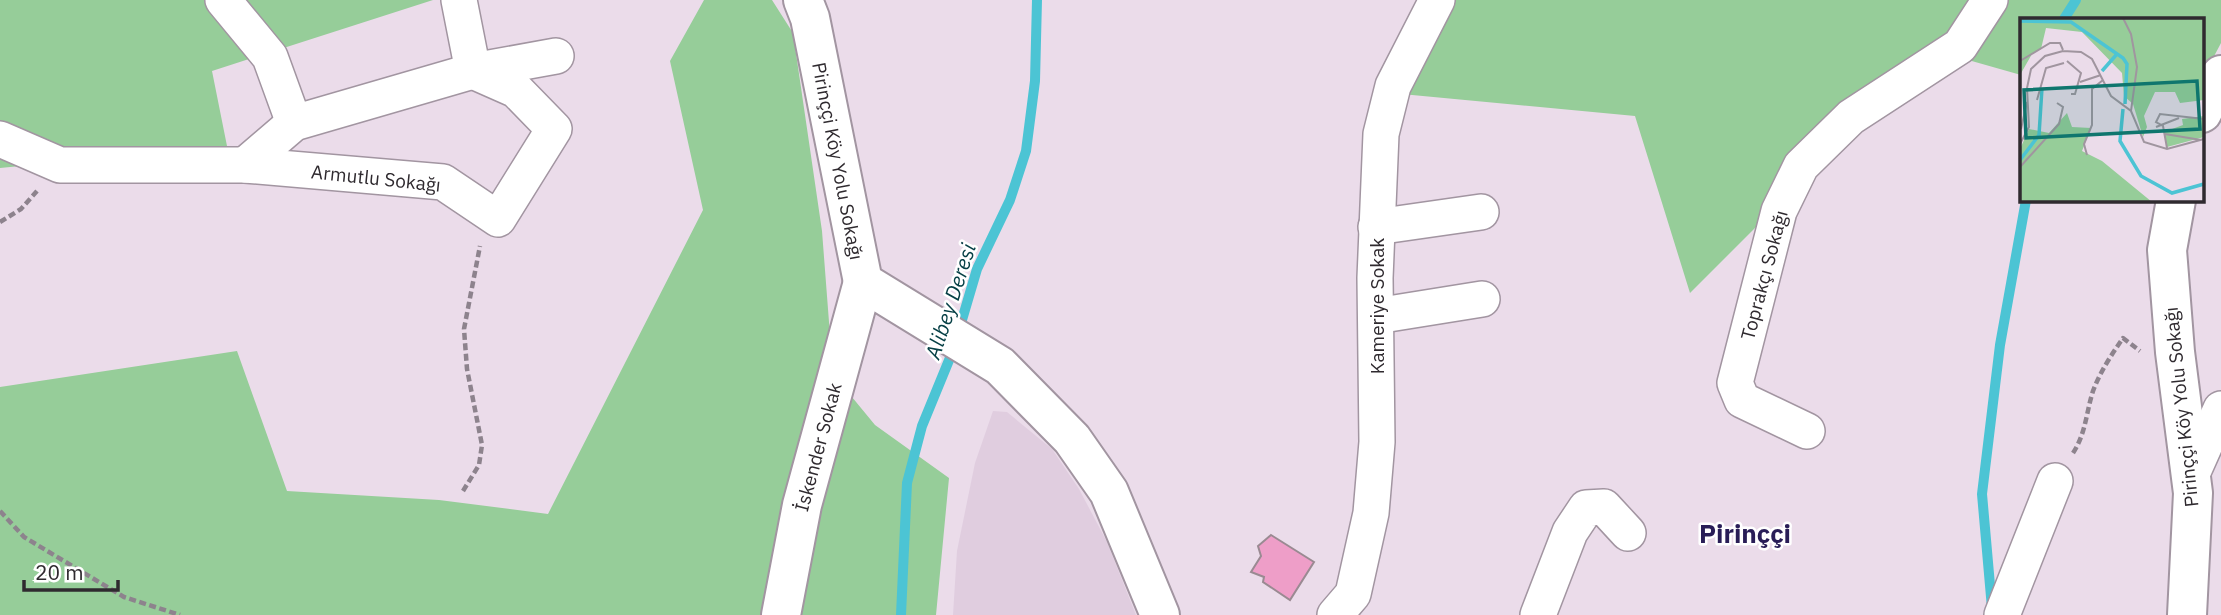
<svg xmlns="http://www.w3.org/2000/svg" width="2221" height="615" viewBox="0 0 2221 615" font-family="'IBM Plex Sans',sans-serif">
  <rect width="100%" height="100%" fill="#ebdcea"/>
  <path fill="#e0cddf" d="M993,411L1007,412L1052,449L1079,489L1107,542L1136,615H953L957,551L975,463Z"/>
  <g fill="#96cd99">
    <path d="M0,0H433L212,71L227,146L0,168Z"/>
    <path d="M704,0H772L793,33L822,231L833,374L875,425L949,478L936,615H0V387L237,351L287,491L439,500L548,514L703,210L670,61Z"/>
    <path d="M1434,0H2221V43L2202,79V19H2022L2021,75L1933,50L1690,293L1635,116L1391,93Z"/>
  </g>
  <g fill="none" stroke-linecap="round" stroke-linejoin="round">
    <g stroke="#4cc4d4" stroke-width="10">
      <path d="M2064,19L2076,0"/>
      <path d="M959,330L977,269L1010,200L1026,151L1035,81L1037,0"/>
      <path d="M1992,608L1982,494L2000,345L2026,200"/>
      <path d="M901,615L907,483L922,426L954,348"/>
    </g>
  </g>
  <path fill="#ee9ec8" stroke="#9a8a92" stroke-width="2" d="M1271,535L1314,562L1290,600L1263,582L1264,577L1251,572L1261,556L1258,546Z"/>
  <g fill="none" stroke-linecap="round" stroke-linejoin="round">
    <g stroke="#a295a1" stroke-width="38">
      <g id="street">
        <path d="M223,0L270,57L294,123"/>
        <path d="M0,139L60,165H245L443,182L498,219L554,129L516,90L473,71L459,0"/>
        <path d="M245,165L294,123L473,71L556,56"/>
        <path d="M1376,227L1481,212"/>
        <path d="M1376,316L1482,299"/>
        <path d="M1807,431L1742,400L1735,383L1779,211L1801,166L1851,117L1960,46L1990,0"/>
        <path d="M2191,476L2221,409"/>
        <path d="M1335,615L1353,594L1371,513L1377,442L1375,278L1381,134L1393,86L1437,0"/>
        <path d="M1538,615L1570,532L1586,508L1604,507L1628,533"/>
        <path d="M2002,615L2055,481"/>
      </g>
    </g>
    <g stroke="#a295a1" stroke-width="42">
      <g id="secondary">
        <path d="M803,0L810,18L863,282L1000,366L1072,439L1109,492L1160,615"/>
        <path d="M2202,113L2221,75"/>
        <path d="M2176,200L2167,250L2175,352L2193,493L2187,615"/>
        <path d="M781,615L802,505L863,282"/>
      </g>
    </g>
    <g stroke="#8d838d" stroke-width="4.5" stroke-dasharray="7 3.5" stroke-linecap="butt">
      <path d="M0,222L21,209L37,191"/>
      <path d="M2073,453C2086,433 2086,413 2093,391C2100,372 2112,354 2123,338L2140,351"/>
      <path d="M463,491L479,465L482,445L467,369L464,329L480,246"/>
      <path d="M0,511L24,537L124,597L180,615"/>
    </g>
    <use href="#street" stroke="#fff" stroke-width="35"/>
    <use href="#secondary" stroke="#fff" stroke-width="38"/>
  </g>
  <g text-anchor="middle" dominant-baseline="central" stroke-width="5" stroke-linejoin="round" paint-order="stroke">
    <g font-size="19" fill="#2f2a2f" stroke="#fff">
      <text transform="translate(838 161) rotate(79)">Pirinççi Köy Yolu Sokağı</text>
      <text transform="translate(376 178) rotate(6)">Armutlu Sokağı</text>
      <text transform="translate(1764 275) rotate(-75)">Toprakçı Sokağı</text>
      <text transform="translate(1377 306) rotate(-90)">Kameriye Sokak</text>
      <text transform="translate(2181 407) rotate(-96)">Pirinççi Köy Yolu Sokağı</text>
      <text transform="translate(818 447) rotate(-75)">İskender Sokak</text>
    </g>
    <g font-size="21" font-style="italic" fill="#074046" stroke="#fff">
      <text transform="translate(950 301) rotate(-72)">Alibey Deresi</text>
    </g>
    <g font-size="26" font-weight="bold" fill="#291d57" stroke="#fff">
      <text x="1745" y="533">Pirinççi</text>
    </g>
  </g>
  <g transform="translate(2020 18)">
    <rect width="184" height="184" fill="#ebdcea"/>
    <path d="M0,0H184V82L160,85L155,74H135L124,98L127,109L123,119L113,86L104,78L102,55L62,14L26,10L21,31L12,36L0,57ZM47,95L52,109L71,110L62,133L82,143L132,184H0V131L9,111L29,115ZM184,98V119L147,129L144,114L163,107L162,101Z" fill="#96cd99"/>
    <path fill="none" stroke="#4cc4d4" stroke-width="3.5" d="M0,3L51,4L103,40L107,46L105,86M82,53L97,36M103,91L100,123L121,158L152,175L184,166M0,142L19,117L22,70"/>
    <path fill="none" stroke="#a0959f" stroke-width="2" d="M103,0L111,16L117,49L111,93M0,43L30,25H40L43,32M47,43L61,55L55,76H51M60,64L81,57M17,82L26,50L44,45M136,109L159,100M1,111L7,84M145,116L181,122M0,126L9,109L7,70L11,51L25,38L43,33L61,34L72,41L91,78L111,93L124,124L147,131L184,121M147,130L143,108L136,104L140,96L184,101M67,137L64,126L72,107V71L83,62M0,149L39,106L43,89L37,85"/>
    <path fill="#0f766e" fill-opacity="0.15" stroke="#0f766e" stroke-width="3.5" d="M177,63L180,111L6,120L4,72Z"/>
    <rect width="184" height="184" fill="none" stroke="#2f2a2f" stroke-width="3.5"/>
  </g>
  <path d="M24 580v10h94v-10" fill="none" stroke="#2f2a2f" stroke-width="3.5"/>
  <text x="35" y="580" font-size="21" fill="#2f2a2f" stroke="#ffffff" stroke-width="5" paint-order="stroke">20 m</text>
</svg>
